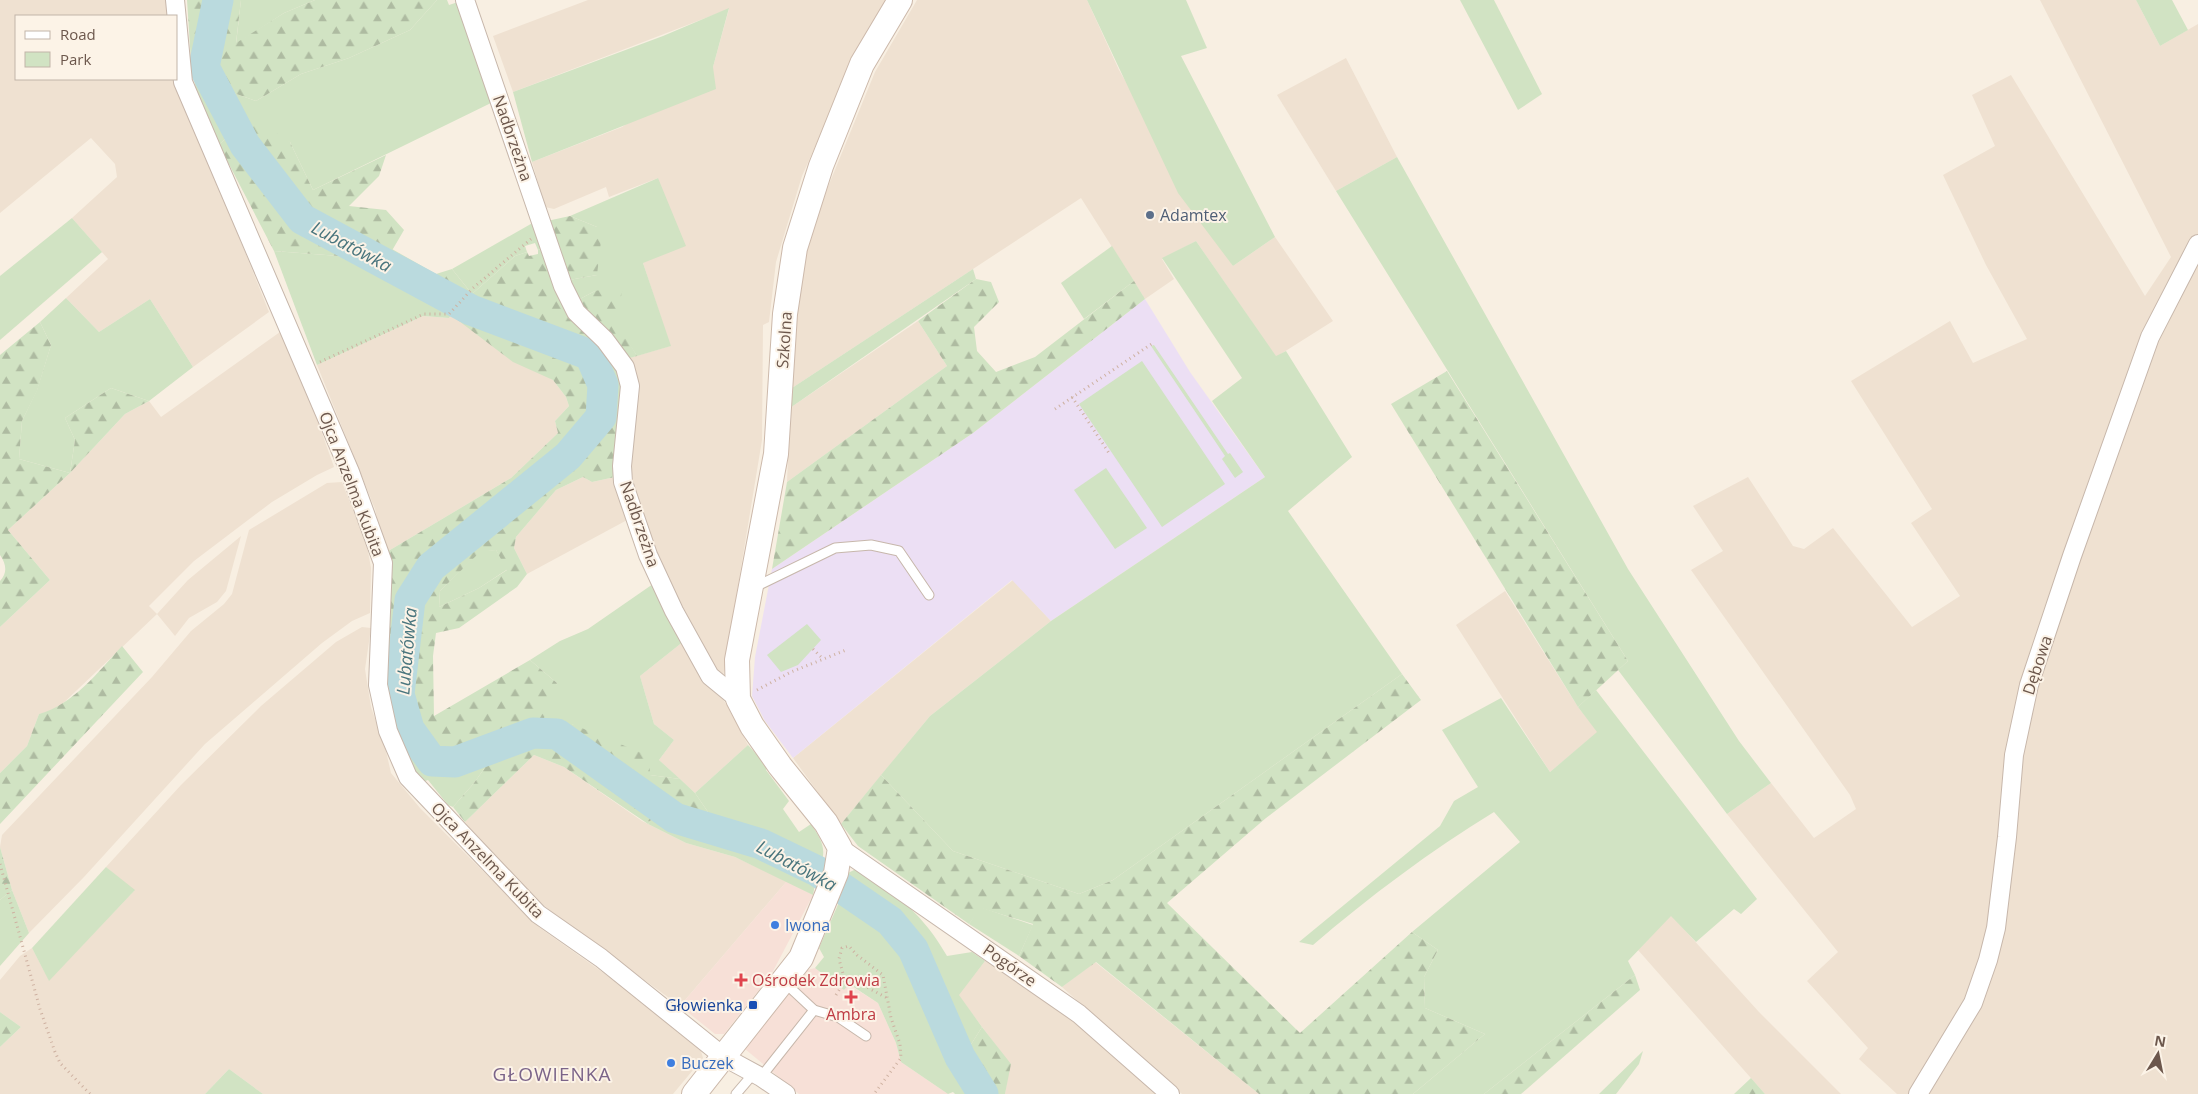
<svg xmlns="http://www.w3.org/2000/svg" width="2198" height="1094" viewBox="0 0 2198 1094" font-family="'Open Sans',sans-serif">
  <defs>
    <pattern id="forest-firs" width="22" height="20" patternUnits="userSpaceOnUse" patternTransform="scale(1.25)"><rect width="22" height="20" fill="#d1e3c3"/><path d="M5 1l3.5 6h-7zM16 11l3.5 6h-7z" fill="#aebba1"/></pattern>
  </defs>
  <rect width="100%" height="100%" fill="#f8efe2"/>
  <g fill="#efe1d1">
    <path d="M0,0H169L170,16H16V79H176L269,312L193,367L150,299L99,332L66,298L108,259L72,218L117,177L115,164L91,138L0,213Z"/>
    <path d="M588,0H887L859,48L802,176L776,262L769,322L763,325L762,440L723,677L720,676L683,616L640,512L630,465L626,359L670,346L643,263L658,178L609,197L606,187L554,209L545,207L532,162L622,127L713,67L729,9L513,92L493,36Z"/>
    <path d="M917,0H1087L1119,70L1233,266L1275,237L1333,321L1276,357L1196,241L1162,259L1174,279L1145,299L1081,198L792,388L797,315L804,262L814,221L875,72Z"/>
    <path d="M2040,0H2136L2160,46L2198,24V1094H1897L1859,1059L1868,1048L1807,981L1838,952L1727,814L1771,783L1814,838L1856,809L1850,795L1691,570L1723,551L1693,506L1748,477L1793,546L1804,549L1833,528L1912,627L1960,596L1911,523L1932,509L1851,381L1950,321L1973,363L2027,339L1986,265L1943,175L1995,146L1972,95L2011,75L2145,296L2171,257Z"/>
    <path d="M1346,58L1397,157L1336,191L1277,95Z"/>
    <path d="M451,315L553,380L566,397L569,406L555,421L558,433L511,478L385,553L375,509L317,365L423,316L449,318Z"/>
    <path d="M918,321L947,366L787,482L790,408Z"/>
    <path d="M280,332L303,379L334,467L317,475L272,502L194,561L149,606L157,614L188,580L241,536L226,591L217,602L189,618L175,636L157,614L56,710L39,714L27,746L0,773V627L50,580L8,530L70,473L125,414L149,401L161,417Z"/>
    <path d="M583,477L592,482L615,477L629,519L527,574L514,548L516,537L556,490Z"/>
    <path d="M342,482L367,546L371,568L370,613L352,621L322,643L205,744L84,877L29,933L12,890L0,847L2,835L152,677L191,631L224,604L232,594L249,530L327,483Z"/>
    <path d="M1013,580L1051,621L930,716L841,824L793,758Z"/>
    <path d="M1505,591L1578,707L1598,732L1550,772L1456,625Z"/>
    <path d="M362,627L371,628L365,669L371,707L386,751L391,773L420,808L540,928L622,986L701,1051L703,1058L673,1094H263L229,1069L205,1094H0V1047L21,1027L0,1012V980L20,956L32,948L49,980L134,891L106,867L181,785L261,706L336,642Z"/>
    <path d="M684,641L726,704L748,745L695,793L659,760L674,740L654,724L640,676Z"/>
    <path d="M534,755L564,767L642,821L686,843L735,857L787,881L680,1006L553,913L511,878L465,822Z"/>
    <path d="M1671,915L1759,1012L1841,1094H1765L1638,950Z"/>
    <path d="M985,961L1041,996L1094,1038L1158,1094H1005L1010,1064L958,995Z"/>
    <path d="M1095,962L1259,1094H1182L1062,987Z"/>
  </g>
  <g fill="#f7e0d7">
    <path d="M787,881L813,895L771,975L724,1034H715L680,1006Z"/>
    <path d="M815,968L844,990L848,984L878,1003L896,1043L901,1062L948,1094H799L745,1049L807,970Z"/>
  </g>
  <path fill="#ecdff4" d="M1145,299L1190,372L1265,477L1051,621L1012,580L793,758L765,721L752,696L755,657L772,569L973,433Z"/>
  <g fill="#d1e3c3">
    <path d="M241,0H315L284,13L236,44Z"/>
    <path d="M437,0H447L449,5L461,1L493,102L313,190L290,142L229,135L219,145L196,90L191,62L219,75L228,91L256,101L301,74L349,58L410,30Z"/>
    <path d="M1087,0H1186L1207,48L1181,56L1275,237L1233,266L1178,193Z"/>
    <path d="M1460,0H1494L1542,94L1518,110Z"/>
    <path d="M2136,0H2172L2188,30L2160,46Z"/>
    <path d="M729,8L713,67L716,89L532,162L513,92L663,36Z"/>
    <path d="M1397,157L1628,569L1739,741L1771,783L1727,814L1618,670L1628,661L1336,191Z"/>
    <path d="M658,178L686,246L643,263L671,346L637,356L595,291L578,300L569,280L597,275V227L570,216Z"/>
    <path d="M72,218L102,252L0,340V276Z"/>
    <path d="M536,221L546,247L538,250L535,243L525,246L527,252L515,256L472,294L452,269Z"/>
    <path d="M1196,241L1276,356L1286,351L1352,457L1288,511L1402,674L1113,880L1079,894L953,851L881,775L930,716L1051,621L1265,477L1212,401L1242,378L1162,258Z"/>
    <path d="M1112,246L1134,281L1084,319L1061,283Z"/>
    <path d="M392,249L436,274L423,300L451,315L449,318L423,316L317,365L274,251L339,256L389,254Z"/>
    <path d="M973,269L976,279L790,408L792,388Z"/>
    <path d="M66,298L99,332L150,299L193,367L149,401L111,388L65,418L75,440L70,473L19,459L22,421L37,390L51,345L40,322Z"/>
    <path d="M1154,345L1228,454L1230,453L1243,472L1235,478L1222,459L1225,456L1151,346Z"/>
    <path d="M1142,361L1225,484L1162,527L1079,404Z"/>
    <path d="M1106,468L1147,528L1115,549L1074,490Z"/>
    <path d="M496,550L508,569L479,588L439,607L440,591L480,551Z"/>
    <path d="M653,584L684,641L640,676L654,724L674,740L659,760L680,779L650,775L572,724L535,725L557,683L530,660L560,641L588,629Z"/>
    <path d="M807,624L821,640L798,665L781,672L767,655Z"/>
    <path d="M1596,690L1757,899L1741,914L1734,909L1696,942L1671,916L1628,961L1635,975L1484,1094H1413L1485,1034L1425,1008L1424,977L1438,950L1412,932L1520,842L1494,812C1430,851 1369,897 1313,945L1299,942L1440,826L1454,801L1478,787L1442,730L1501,698L1550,772L1597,732L1578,707Z"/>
    <path d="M385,692L406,695L417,729L452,755L488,742L493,756L474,783L453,807L448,805L428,780L420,783L404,755Z"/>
    <path d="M748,745L768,767L766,770L789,801L783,809L799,832L811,824C820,838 827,847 821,864L776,841L695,816L708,812L695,793Z"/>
    <path d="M657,812L691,829L758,850L806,870L815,884L813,895L735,857L686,843L648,824Z"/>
    <path d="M106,867L135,890L49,981L32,948Z"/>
    <path d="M858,868C897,895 923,914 947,956L972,952L985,961L959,995L982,1027L970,1046L986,1082L971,1066L919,945L903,924L887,910L846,879V874Z"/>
    <path d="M12,890L29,933L0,966V900Z"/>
    <path d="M840,900L884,928L911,960L950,1056L974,1091L969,1094H955L953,1092L948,1094L901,1062L896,1043L878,1003L849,984L844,990L815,968L824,957L819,948Z"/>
    <path d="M980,907L1033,925L1019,956L969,924Z"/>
    <path d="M1643,1051L1639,1064L1616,1094H1599Z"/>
    <path d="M229,1069L263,1094H205Z"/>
  </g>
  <g fill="url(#forest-firs)" fill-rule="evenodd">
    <path d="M187,0H241L236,43L284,13L315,0H437L410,30L349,58L301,74L256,101L228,91L219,75L191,62Z"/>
    <path d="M240,110L290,142L313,190L386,155L379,176L349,206L386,210L404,230L390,254L339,256L274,251L219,145L229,135L221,121Z"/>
    <path d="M570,216L597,227L601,241L597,275L569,280L547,221Z"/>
    <path d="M546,247L620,367L625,387L615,477L592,482L583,477L556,490L516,537L514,548L527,574L517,587L459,628L436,633L433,656L434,716L530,660L557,683L547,715L536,725L572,724L649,756L650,775L680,779L695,793L708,812L695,816L665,801L648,824L564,767L534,755L465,822L453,807L474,783L493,756L488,742L452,755L436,753L417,729L406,695L385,692L392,566L385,553L511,478L558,433L555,421L569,406L566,397L553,380L513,362L451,315L423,300L436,274L452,269L472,294L515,256L527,252L529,256L538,254V250ZM496,550L507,570L479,588L439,607L440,591L480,552Z"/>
    <path d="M976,279L991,282L999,302L974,327L977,351L996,372L1035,357L1134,281L1145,299L973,433L772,569L787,482L947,366L918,321Z"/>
    <path d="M624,285L615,319L637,356L626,359L581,309L578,300L595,291Z"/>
    <path d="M40,322L51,345L37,391L22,421L19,459L70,473L75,440L65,418L111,388L149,401L125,414L70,473L8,530L50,580L0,627V581C8,572 6,564 0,555V355Z"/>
    <path d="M1447,371L1628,661L1578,707L1391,404Z"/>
    <path d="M122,646L143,672L0,824V773L27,746L39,714C73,705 99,671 122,646Z"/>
    <path d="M1402,674L1421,700L1266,818L1167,903L1300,1033L1412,932L1438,950L1424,977L1425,1008L1485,1034L1413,1094H1259L1096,962L1062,987L1019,956L1033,924L981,908L969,924L858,846L841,824L881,775L953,851L1079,894L1113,880Z"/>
    <path d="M0,847L12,890L0,900Z"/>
    <path d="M1635,975L1640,990L1521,1094H1484Z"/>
    <path d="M0,1012L21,1027L0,1047Z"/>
    <path d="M982,1027L1011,1064L1005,1094H969L986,1082L970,1046Z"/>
    <path d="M1751,1078L1765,1094H1734Z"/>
  </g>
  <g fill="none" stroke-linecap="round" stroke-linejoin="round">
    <path stroke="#badade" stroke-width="31" d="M218,0L204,67L245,145L302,219L471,310L590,355L603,385L601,417L568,456L431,567L410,600L399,694L409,729L432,761L455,762L533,733L557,734L675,818L761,844L817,871L890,921L913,949L960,1057L983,1094"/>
    <g stroke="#c7b7ab" stroke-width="11">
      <g id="lane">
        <path d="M755,587L835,548L871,545L899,551L929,595"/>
        <path d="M784,982L814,1010L838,1017L866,1036"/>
        <path d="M761,1077L814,1010"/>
        <path d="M736,1094L754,1073"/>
      </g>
    </g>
    <g stroke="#c7b7ab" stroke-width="20">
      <g id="street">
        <path d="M175,0L183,82L350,472L383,563L378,685L388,731L408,777L538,914L601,958L724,1057L761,1077L786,1094"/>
        <path d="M465,0L563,286L576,312L605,340L625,367L630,386L622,466L623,482L648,555L674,611L710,676L738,699"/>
        <path d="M840,848L1079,1014L1170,1094"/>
        <path d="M1918,1094L1973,1003L1988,960L1996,928L2007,837L2014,755L2029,685L2072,556L2150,337L2198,244"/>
      </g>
    </g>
    <g stroke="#ccb9ab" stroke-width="26">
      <path id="secondary" d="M694,1094L801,958L836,873L840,848L826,823L780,766L752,726L738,699L737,660L776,454L785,314L795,248L821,166L862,64L900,0"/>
    </g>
    <g stroke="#ceb1a1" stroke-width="3" stroke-dasharray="1 4" stroke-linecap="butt">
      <path d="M320,362L424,314H449L473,288L531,239"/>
      <path d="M1072,397L1109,453"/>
      <path d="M1055,409L1153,343"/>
      <path d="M813,649L823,659"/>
      <path d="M757,690L791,672L846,650"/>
      <path d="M0,864L40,1009L55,1052L60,1063L90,1094"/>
      <path d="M845,981L852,979L887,998"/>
      <path d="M836,995L845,981L839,959L842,948L849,946L857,955L883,975L891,1018L900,1044L901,1058L874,1094"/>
    </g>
    <use href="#lane" stroke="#fff" stroke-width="9"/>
    <use href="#street" stroke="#fff" stroke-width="18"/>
    <use href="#secondary" stroke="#fff" stroke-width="24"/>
  </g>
  <circle fill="#5c6f8a" stroke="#fcf3e7" stroke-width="2" cx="1150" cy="215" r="5"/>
  <g fill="#3f7fe0" stroke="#fcf3e7" stroke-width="2">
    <circle cx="775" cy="925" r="5"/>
    <circle cx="671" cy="1063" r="5"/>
  </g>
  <g fill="#e0444e" stroke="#fcf3e7" stroke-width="2">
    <path d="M738.5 972.5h5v5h5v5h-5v5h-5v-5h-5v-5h5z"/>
    <path d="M848.5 989.5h5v5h5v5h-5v5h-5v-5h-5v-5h5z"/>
  </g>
  <rect fill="#1a4fb4" stroke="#fcf3e7" stroke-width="2" x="748" y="1000" width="10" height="10" rx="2.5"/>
  <g text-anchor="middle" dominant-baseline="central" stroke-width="4" stroke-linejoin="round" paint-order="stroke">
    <g font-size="16" fill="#6c574c" stroke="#fcf3e7">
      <text transform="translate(513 138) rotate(71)">Nadbrzeżna</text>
      <text transform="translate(784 340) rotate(-86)">Szkolna</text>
      <text transform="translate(352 484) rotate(69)">Ojca Anzelma Kubita</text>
      <text transform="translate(640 524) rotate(71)">Nadbrzeżna</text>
      <text transform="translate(2037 665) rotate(-72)">Dębowa</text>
      <text transform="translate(488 860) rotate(46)">Ojca Anzelma Kubita</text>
      <text transform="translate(1010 965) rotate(35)">Pogórze</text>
    </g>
    <g font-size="16" fill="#4e5e75" stroke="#fcf3e7" text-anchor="start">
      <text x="1160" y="215">Adamtex</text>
    </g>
    <g font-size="16" fill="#366cbe" stroke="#fcf3e7" text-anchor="start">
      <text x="785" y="925">Iwona</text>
      <text x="681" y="1063">Buczek</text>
    </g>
    <g font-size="16" fill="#be3a42" stroke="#fcf3e7" text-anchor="start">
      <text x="752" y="980">Ośrodek Zdrowia</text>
      <text x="851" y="1014" text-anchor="middle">Ambra</text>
    </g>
    <g font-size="16" fill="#164399" stroke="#fcf3e7" text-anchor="end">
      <text x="743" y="1005">Głowienka</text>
    </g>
    <g font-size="18" font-style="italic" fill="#49757d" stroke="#fcf3e7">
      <text transform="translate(352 246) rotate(28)">Lubatówka</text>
      <text transform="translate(406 651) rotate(-85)">Lubatówka</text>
      <text transform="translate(797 865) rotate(28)">Lubatówka</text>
    </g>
    <g font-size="19" letter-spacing="1" fill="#7b6489" stroke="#fcf3e7">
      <text x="552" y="1074">GŁOWIENKA</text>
    </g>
  </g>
  <rect x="15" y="15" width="162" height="65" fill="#fcf3e7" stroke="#c2b5a9"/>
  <rect x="25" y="31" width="25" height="8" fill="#ffffff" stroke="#c2b5a9"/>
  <text x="60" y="40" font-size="15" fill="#6c574c">Road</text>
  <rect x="25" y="52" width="25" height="15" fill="#d1e3c3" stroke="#c2b5a9"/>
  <text x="60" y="65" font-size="15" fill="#6c574c">Park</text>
  <g transform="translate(2158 1054) rotate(10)" stroke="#fcf3e7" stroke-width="4" paint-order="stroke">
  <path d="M0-4L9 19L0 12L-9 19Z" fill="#6c574c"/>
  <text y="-8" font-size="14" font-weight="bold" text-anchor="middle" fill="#6c574c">N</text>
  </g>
</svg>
